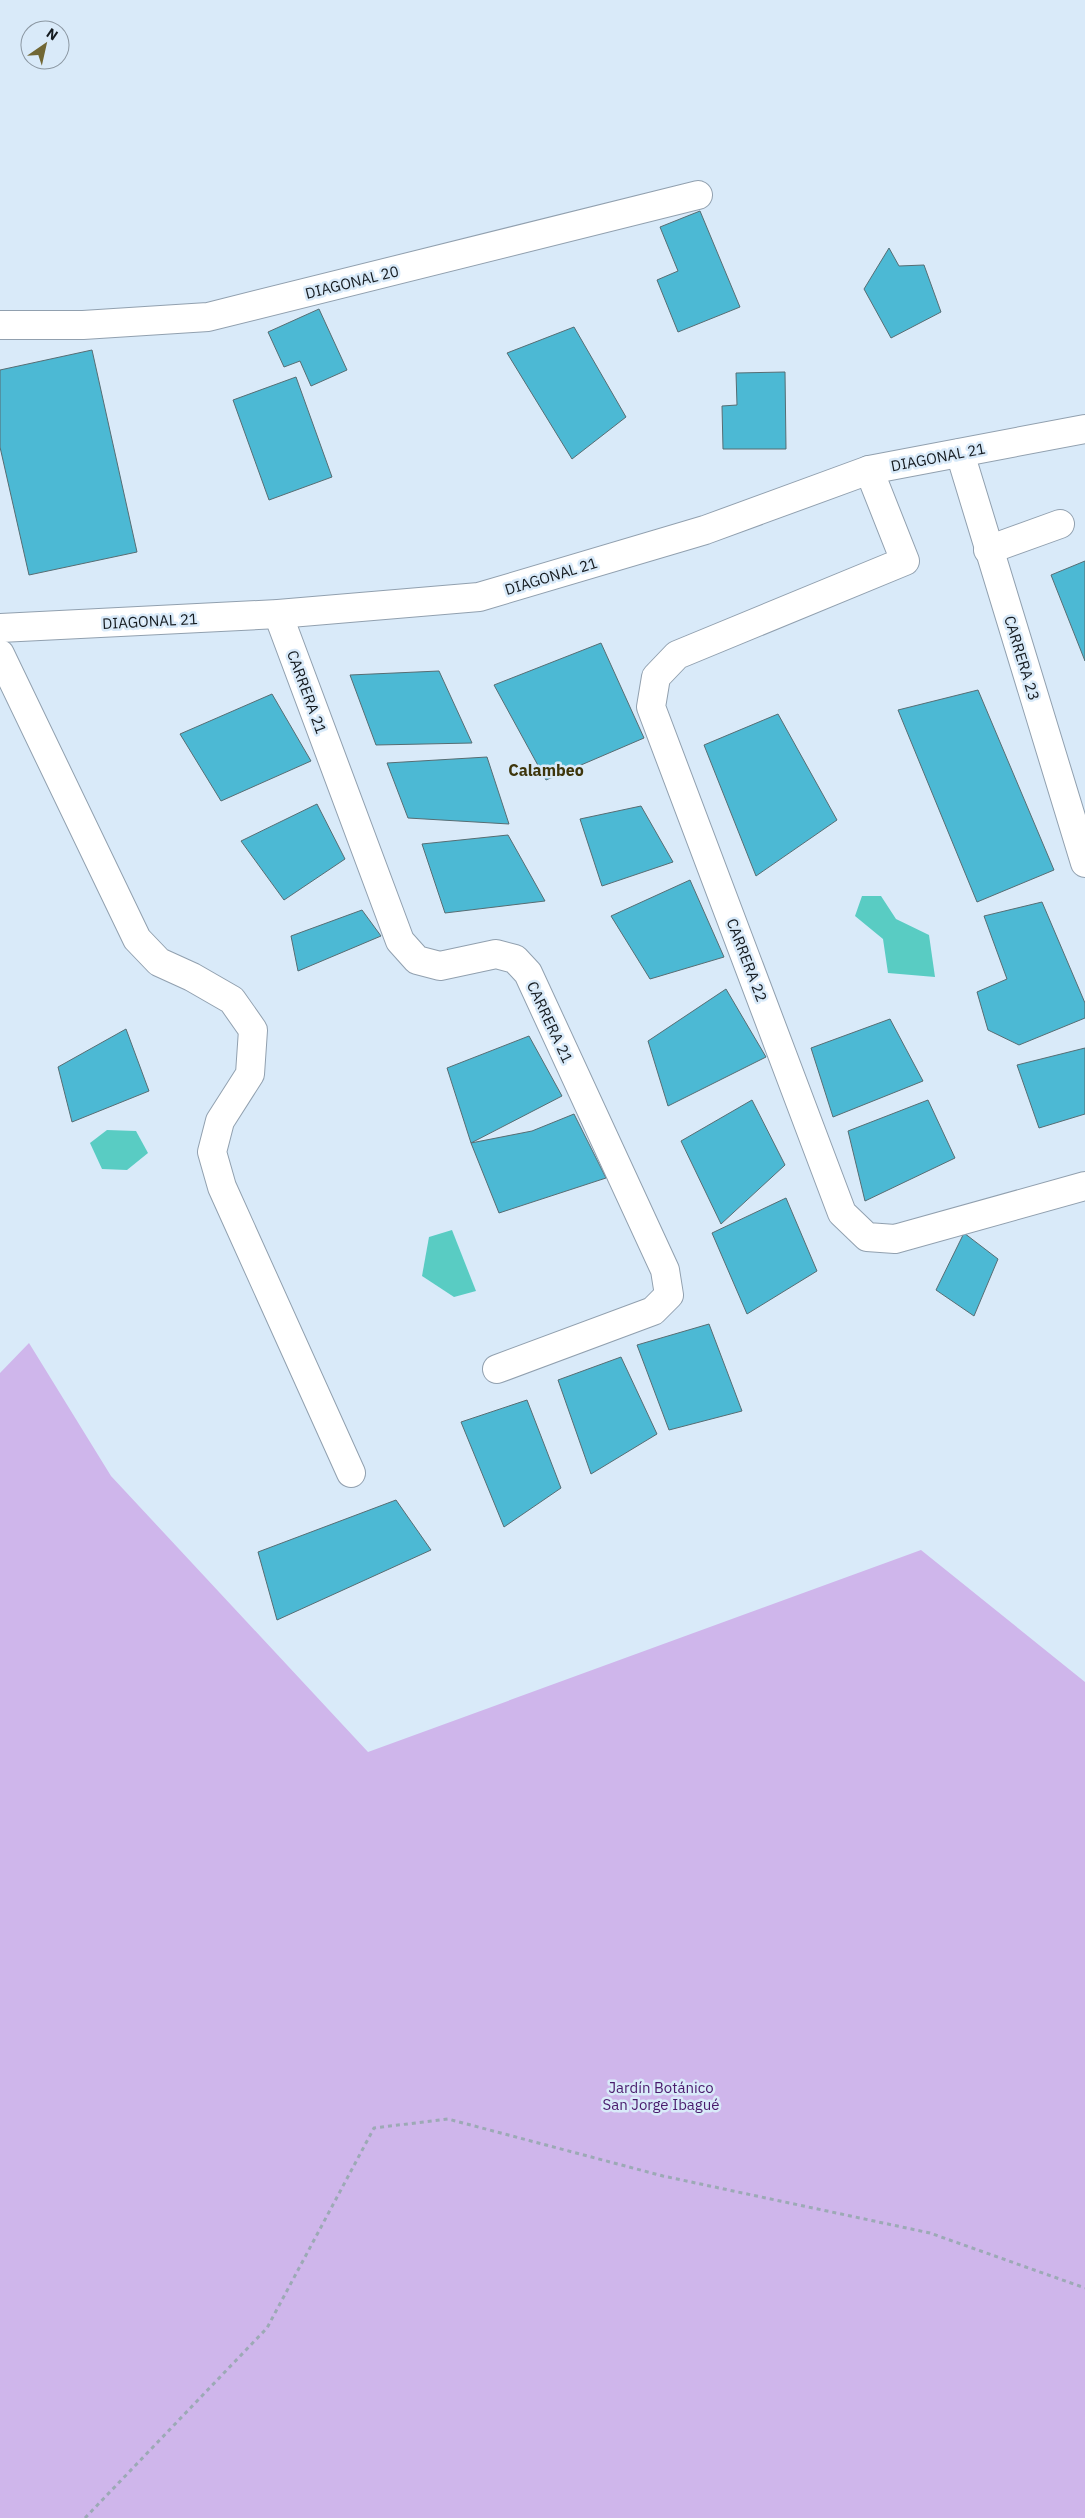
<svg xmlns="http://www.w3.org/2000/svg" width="1085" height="2518" viewBox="0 0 1085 2518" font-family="'IBM Plex Sans',sans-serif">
  <rect width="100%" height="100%" fill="#d9eaf9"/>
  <path fill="#cfb6eb" d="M29,1343L111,1476L368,1752L921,1550L1085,1682V2518H0V1373Z"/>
  <g fill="#59ccc3">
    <path d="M862,896H881L896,919L929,935L935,977L888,973L883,939L855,916Z"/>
    <path d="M107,1130L136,1131L148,1153L127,1170L102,1169L90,1143Z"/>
    <path d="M452,1230L476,1291L454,1297L422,1276L429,1237Z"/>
  </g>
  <g fill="#4cb9d4" stroke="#576d73">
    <path d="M700,211L740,307L678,332L657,280L678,271L660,227Z"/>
    <path d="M889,248L899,266L924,265L941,312L891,338L864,289Z"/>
    <path d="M319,309L347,370L311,386L300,361L284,367L268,332Z"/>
    <path d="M574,327L626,417L572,459L507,353Z"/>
    <path d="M92,350L137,552L29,575L0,447V370Z"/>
    <path d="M785,372L786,449H723L722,406L737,405L736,373Z"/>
    <path d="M296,377L332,477L269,500L233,400Z"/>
    <path d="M1085,561V661L1051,575Z"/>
    <path d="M601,643L644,738L546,780L494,685Z"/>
    <path d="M439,671L472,743L376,745L350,675Z"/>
    <path d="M978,690L1054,870L977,902L898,710Z"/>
    <path d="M272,694L311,761L221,801L180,734Z"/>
    <path d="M778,714L837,820L756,876L704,745Z"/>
    <path d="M487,757L509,824L408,818L387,763Z"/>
    <path d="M317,804L345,859L284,900L241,841Z"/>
    <path d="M641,806L673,862L602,886L580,819Z"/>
    <path d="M508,835L545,901L445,913L422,844Z"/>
    <path d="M690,880L724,957L650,979L611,916Z"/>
    <path d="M1042,902L1085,1003V1018L1019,1045L988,1030L977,992L1007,979L984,916Z"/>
    <path d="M362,910L381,936L298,971L291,936Z"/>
    <path d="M726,989L766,1057L668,1106L648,1041Z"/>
    <path d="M890,1019L923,1081L833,1117L811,1048Z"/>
    <path d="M126,1029L149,1091L72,1122L58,1067Z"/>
    <path d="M529,1036L562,1096L471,1143L447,1068Z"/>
    <path d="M1085,1048V1114L1039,1128L1017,1065Z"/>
    <path d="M752,1100L785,1165L721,1224L681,1141Z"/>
    <path d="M928,1100L955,1158L865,1201L848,1131Z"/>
    <path d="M574,1114L606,1178L499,1213L471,1143L532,1131Z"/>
    <path d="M786,1198L817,1271L747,1314L712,1233Z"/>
    <path d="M964,1233L998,1259L974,1316L936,1290Z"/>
    <path d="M709,1324L742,1411L669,1430L637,1345Z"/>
    <path d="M621,1357L657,1434L591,1474L558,1380Z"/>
    <path d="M527,1400L561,1488L504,1527L461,1422Z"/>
    <path d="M396,1500L431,1550L277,1620L258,1552Z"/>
  </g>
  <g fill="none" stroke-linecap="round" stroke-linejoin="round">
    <g stroke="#91a0af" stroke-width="30">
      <g id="minor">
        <path d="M0,325H83L208,317L698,195"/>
        <path d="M960,453L1085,863"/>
        <path d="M869,470L905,561L677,655L656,677L651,707L842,1213L867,1237L895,1239L1085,1186"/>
        <path d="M988,550L1060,524"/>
        <path d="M278,614L400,941L417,960L440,966L496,954L515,959L528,973L665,1270L669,1295L653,1311L497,1369"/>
        <path d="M0,628L278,614L479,597L705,530L869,470L1085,429"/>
        <path d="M0,654L137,939L159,962L192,977L232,1000L253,1030L250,1074L220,1121L212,1152L222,1187L351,1473"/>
      </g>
    </g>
    <path stroke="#9ca9b5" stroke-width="3" stroke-dasharray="4 4" stroke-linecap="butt" d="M85,2518L267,2328L374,2128L448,2119L663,2176L930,2233L1085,2288"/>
    <use href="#minor" stroke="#fff" stroke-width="28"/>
  </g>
  <g text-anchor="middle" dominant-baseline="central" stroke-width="5" stroke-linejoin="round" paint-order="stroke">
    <g font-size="15" fill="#151b20" stroke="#d9eaf9">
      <text transform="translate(352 282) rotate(-14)">DIAGONAL 20</text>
      <text transform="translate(938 457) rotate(-11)">DIAGONAL 21</text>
      <text transform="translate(551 576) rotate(-17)">DIAGONAL 21</text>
      <text transform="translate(150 621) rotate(-3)">DIAGONAL 21</text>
      <text transform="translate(1022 658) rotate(73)">CARRERA 23</text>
      <text transform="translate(307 692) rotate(70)">CARRERA 21</text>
      <text transform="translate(747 960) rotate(69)">CARRERA 22</text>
      <text transform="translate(550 1022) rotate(65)">CARRERA 21</text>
    </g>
    <g font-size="15" fill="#491b6c" stroke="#d9eaf9">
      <text x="661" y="2087">Jardín Botánico<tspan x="661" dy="17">San Jorge Ibagué</tspan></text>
    </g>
    <g font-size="16" font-weight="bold" fill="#3e360c" stroke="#d9eaf9">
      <text x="546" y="770">Calambeo</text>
    </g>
  </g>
  <g transform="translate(45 45) rotate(34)"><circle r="24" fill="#d9eaf9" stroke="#8b97a2"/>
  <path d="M0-4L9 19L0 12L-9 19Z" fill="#716734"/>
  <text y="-8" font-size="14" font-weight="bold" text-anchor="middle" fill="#151b20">N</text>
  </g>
</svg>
